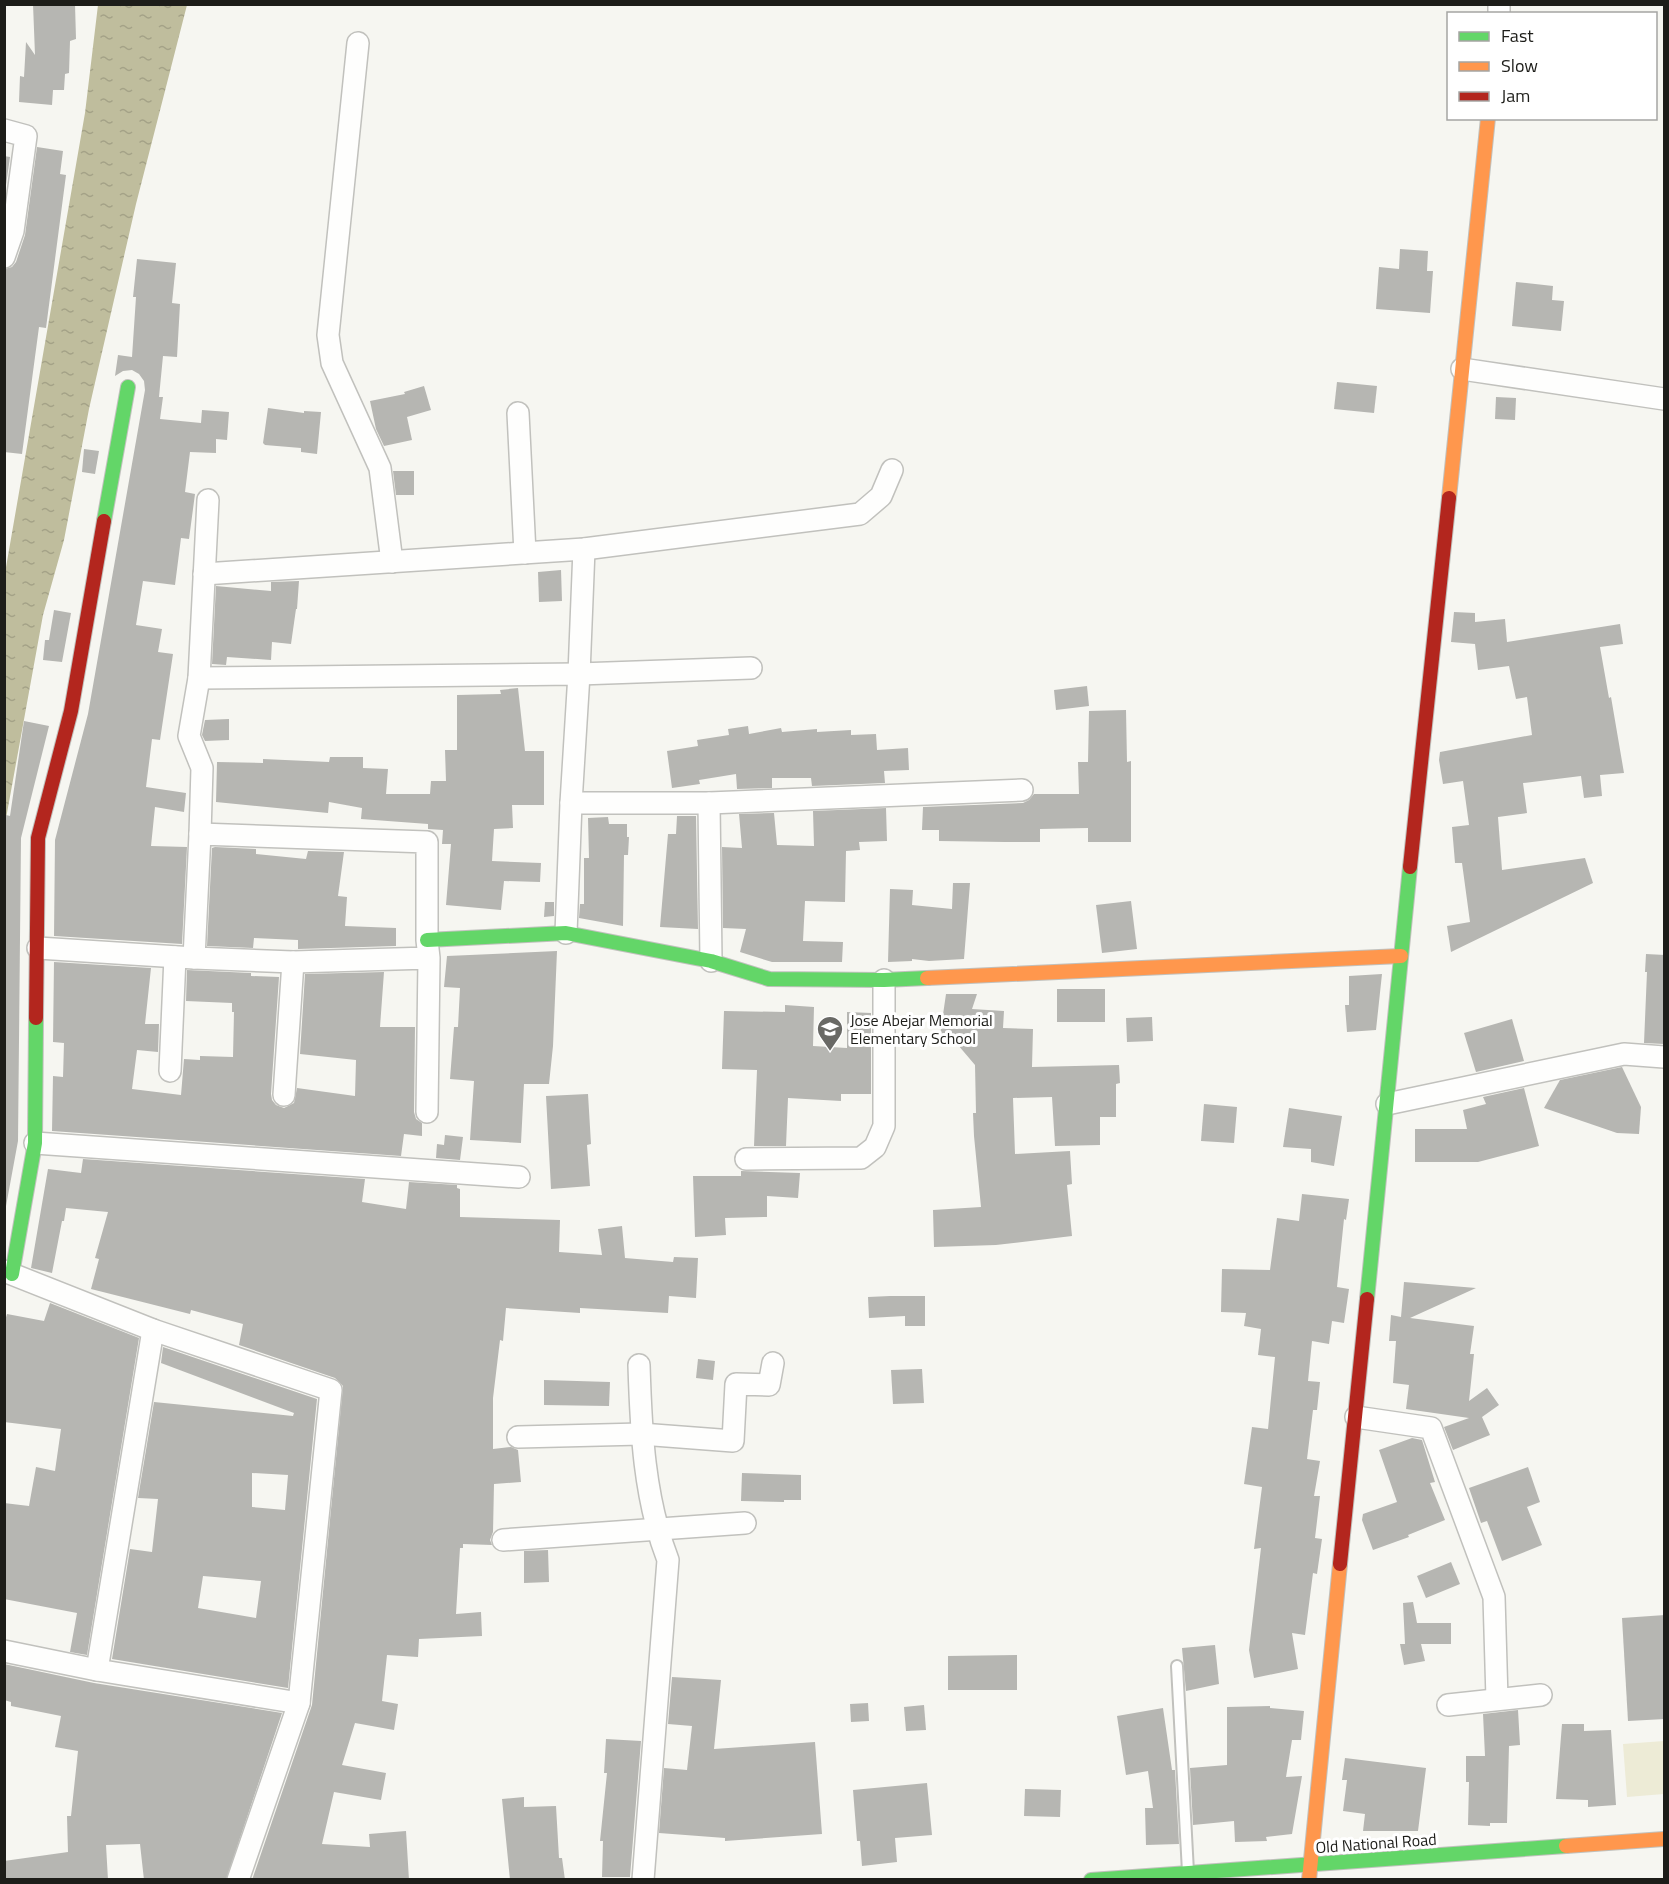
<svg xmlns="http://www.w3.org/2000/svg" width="1669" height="1884" viewBox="0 0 1669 1884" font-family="'Titillium Web',sans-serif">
  <defs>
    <pattern id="water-ripples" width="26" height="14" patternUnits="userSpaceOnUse" patternTransform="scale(1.5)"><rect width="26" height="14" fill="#bfbd9d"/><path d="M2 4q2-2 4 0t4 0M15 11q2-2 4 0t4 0" fill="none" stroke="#a4a287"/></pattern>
  </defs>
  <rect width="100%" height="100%" fill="#f6f6f1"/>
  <path fill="#edebd6" d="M1664,1741V1794L1627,1797L1623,1744Z"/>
  <path fill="url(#water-ripples)" d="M98,5H187L136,204L89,409L64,540L43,615L5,824V573L85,113Z"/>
  <g fill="#b6b6b2" fill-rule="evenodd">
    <path d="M33,4H75L76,39L70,41L69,73L65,74L64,90H53L52,105L19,102L20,76L24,77L26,42L35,55Z"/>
    <path d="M37,147L63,151L60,174L66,175L46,328L39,327L22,454L4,452V269L12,267L16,262L25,235Z"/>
    <path d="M4,156L10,157L4,199Z"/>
    <path d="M1400,249L1428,251L1427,271H1433L1430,313L1376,309L1379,267L1399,269Z"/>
    <path d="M137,259L176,263L172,303L180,304L177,357L163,356L159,397H163L160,419L201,423L202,410L229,412L227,440L216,439V453L190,452L185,492L195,494L189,539L181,538L175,585L143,581L136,625L162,629L158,652L173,654L160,740L152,739L146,787L186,793L184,812L155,807L151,846L187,847L182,944L54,936L55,840L88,714L145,390L144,381L139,374L132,370L123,371L115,376L118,355L132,357L136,297H133Z"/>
    <path d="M1516,282L1553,286L1552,300L1564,301L1561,331L1512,326Z"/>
    <path d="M1337,382L1377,386L1374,413L1334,409Z"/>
    <path d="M424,386L431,410L407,417L412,440L384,446L376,429L370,401L405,394L404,392Z"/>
    <path d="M1496,397L1516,398L1515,420L1495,419Z"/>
    <path d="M268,408L304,413V411L321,412L317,454L301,452V448L265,445L263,443Z"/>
    <path d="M84,449L99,451L95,474L82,472Z"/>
    <path d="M393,471H414V495H396Z"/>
    <path d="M561,570L562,601L539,602L538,572Z"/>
    <path d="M299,581L297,609H296L291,644L272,642L271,660L227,657L226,665L212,664L216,586L271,591V582Z"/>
    <path d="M54,610L71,613L62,662L43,660L45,640H49Z"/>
    <path d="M1454,612L1475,613V622L1505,619L1507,642L1620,624L1623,644L1600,647L1609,698L1611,697L1624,773L1600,775L1602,796L1584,798L1581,776L1523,783L1527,813L1498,817L1502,870L1585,858L1593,883L1451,952L1447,926L1470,922L1462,863H1455L1452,827L1469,825L1463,781L1443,784L1439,760L1440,752L1532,735L1527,697L1516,699L1509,666L1478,670L1475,644L1451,642Z"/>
    <path d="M1087,686L1089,706L1056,710L1054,690Z"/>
    <path d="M518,688L525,751H544V805H512L513,828L494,829L492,861L541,863L540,882L504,881L501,910L446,905L451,844H442L443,830L428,829V824L361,819L362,808L329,802L328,813L216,802L217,762L263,763V759L329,762L330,757H363V768L388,769L386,794H430L431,781H446L445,750H457V695L501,694L500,690Z"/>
    <path d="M1126,710L1127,762L1131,761V842H1088V828L1040,829V842H1005L939,841V830H922L923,807L1023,803L1029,800L1034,794H1079L1078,762H1088L1089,711Z"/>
    <path d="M229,719V740L205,741L202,735L205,720Z"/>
    <path d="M24,721L49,726L21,838L18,1141L4,1217V832L6,815L10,816Z"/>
    <path d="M748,726L749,734L781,728L782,732L817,729V732L851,730V735L876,734L877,750L908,748L909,770L884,771L885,783L812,786L811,778H772V788L737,789L736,774L699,780L700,784L672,788L667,751L698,746L697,740L729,735L728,729Z"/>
    <path d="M886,808L887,841L859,842L860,850L846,851L845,902L805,901L803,941L843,942L842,962H772L740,952L746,929L723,928L722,847L742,848L739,814L774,813L777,845L814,846L813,811Z"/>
    <path d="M677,816H696L698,929L660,927L668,834H676Z"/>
    <path d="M608,817L609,824H627V837H629L628,855H624L623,926L579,918L580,904H584V858H589L588,818Z"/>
    <path d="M215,847L256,849V854L306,859L308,851L344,852L338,896L347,897L345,926L396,928V946L298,949V940L254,938L253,948L207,946L212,848Z"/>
    <path d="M953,883H970L964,959L929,961L912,959V961L888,962L890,889L913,890L912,905L952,909Z"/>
    <path d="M1131,901L1137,949L1102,953L1096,905Z"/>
    <path d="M545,902H554V916L544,917Z"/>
    <path d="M557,951L553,1046L549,1084H524L521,1143L470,1140L474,1081L450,1079L454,1027H458L460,988L444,987L447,956Z"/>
    <path d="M1646,954L1665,955L1664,1044L1644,1043L1647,972H1645Z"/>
    <path d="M54,962L151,968L145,1024H159L158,1052L137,1050L132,1089L181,1095L184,1059L200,1060V1056L233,1057L234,1012H232V1003L186,1001L187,970L251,973V976L279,977L271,1094L272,1100L276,1105L284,1108L294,1103L297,1088L355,1096L356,1060L300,1054L305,974L384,972L380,1027H415L414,1112L416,1119L422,1123V1136L404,1134L401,1156L52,1131L53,1076L63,1077L64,1043L53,1042Z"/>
    <path d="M1382,974L1376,1030L1347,1032L1345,1005H1349V976Z"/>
    <rect x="1057" y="989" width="48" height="33"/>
    <path d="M946,994H977L972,1009L1004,1011L1003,1028L1033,1029L1032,1067L1119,1065L1120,1083L1116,1084V1117H1100V1145L1055,1146L1052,1097L1013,1098L1015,1154L1070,1151L1072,1184L1067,1185L1072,1236L996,1245L934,1247L933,1210L981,1207L974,1136L973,1113H976L975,1065L958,1045L939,1042Z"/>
    <path d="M785,1005L814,1007L813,1046L847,1048V1012L871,1013V1094H841V1101L788,1098L786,1146H754L757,1070L722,1069L724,1011L785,1012Z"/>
    <path d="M1152,1017L1153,1041L1127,1042L1126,1018Z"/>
    <path d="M1512,1019L1524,1061L1476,1072L1464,1033Z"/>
    <path d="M1622,1067L1641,1107L1639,1134L1617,1133L1544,1108L1560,1080Z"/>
    <path d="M1524,1088L1539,1146L1478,1162H1415V1129H1467L1463,1110L1486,1104L1483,1097Z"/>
    <path d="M588,1094L591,1144L587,1145L590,1186L551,1189L546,1096Z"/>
    <path d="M1204,1104L1237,1107L1234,1143L1201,1141Z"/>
    <path d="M1289,1108L1342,1116L1334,1166L1311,1162V1149L1283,1147Z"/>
    <path d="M445,1135L463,1137L460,1160L436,1158L437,1144L444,1145Z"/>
    <path d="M83,1159L365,1179L362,1202L406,1209L409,1182L457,1185V1188L460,1189V1217L560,1220L559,1252L602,1255L598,1229L622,1226L625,1258L673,1262L674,1257L698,1258L696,1298L669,1296L668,1313L580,1308V1313L506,1308L503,1341L500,1340L493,1398V1449L511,1447L518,1450L521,1482L494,1484L493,1532L490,1540L492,1545L463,1544V1548H460L456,1614L481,1612L482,1636L419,1639L418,1657L387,1655L382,1701L398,1704L394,1730L355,1723L342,1765L386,1773L381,1800L334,1792L322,1844L370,1847L369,1834L406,1831L409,1880H252L312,1705L343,1386L335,1378L239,1345L243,1324L191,1310L190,1314L91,1289L99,1259L95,1258L108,1212L66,1208L64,1221H62L52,1273L31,1268L48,1169L81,1173Z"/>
    <path d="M741,1171L800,1173L798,1198L767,1196V1217L725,1218L726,1235L695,1237L693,1176H741Z"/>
    <path d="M1302,1194L1349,1199L1346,1220L1344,1219L1337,1287L1349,1289L1344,1323L1332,1321L1329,1344L1312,1341L1308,1381L1320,1382L1317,1410H1313L1307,1459L1320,1461L1314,1496H1320L1315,1538L1322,1539L1317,1574L1313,1573L1305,1635L1292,1633L1298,1669L1254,1678L1249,1650L1261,1548L1254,1549L1262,1487L1244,1484L1252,1427L1268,1429L1275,1357L1258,1355L1261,1329L1244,1326L1246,1313L1221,1312L1222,1269L1270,1270L1277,1218L1299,1221Z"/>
    <path d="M1404,1282L1476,1288L1410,1318L1474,1326L1470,1354H1474L1469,1401L1487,1388L1499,1405L1482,1417L1490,1435L1453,1450L1444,1427L1469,1418L1406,1409L1409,1385L1393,1383L1396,1341H1389L1391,1315L1401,1317Z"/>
    <path d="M890,1296H925V1326H905V1316L869,1318L868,1297Z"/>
    <path d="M50,1303L139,1338L87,1655L70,1652L77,1613L4,1599V1503L29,1506L36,1467L55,1471L61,1429L4,1422V1324L7,1314L44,1321Z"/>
    <path d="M163,1347L317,1399L288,1688L112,1659L130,1549L152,1552L158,1499L138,1498L154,1402L293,1416L294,1413L161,1363ZM252,1473L288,1475L285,1510L252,1507ZM203,1576L261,1581L256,1618L198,1608Z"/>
    <path d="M698,1359L715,1361L713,1380L696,1378Z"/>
    <path d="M922,1369L924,1403L893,1404L891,1370Z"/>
    <path d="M544,1380L610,1382L609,1406L544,1405Z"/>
    <path d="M1412,1438L1422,1440L1435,1482L1430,1483L1445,1520L1408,1535L1409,1537L1373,1550L1362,1520L1363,1514L1397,1502L1379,1450Z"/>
    <path d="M1528,1467L1540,1502L1527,1507L1542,1545L1502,1561L1487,1521L1481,1523L1469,1488Z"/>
    <path d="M742,1473L801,1475V1500H784V1502L741,1501Z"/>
    <path d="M548,1550L549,1582L524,1583V1551Z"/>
    <path d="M1451,1562L1460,1584L1426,1598L1417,1576Z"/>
    <path d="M1413,1602L1417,1623H1451V1644H1421L1425,1661L1404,1665L1400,1644H1405L1403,1603Z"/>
    <path d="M1665,1615V1719L1628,1721L1622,1618Z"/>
    <path d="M1215,1645L1219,1684L1186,1691L1182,1648Z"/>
    <path d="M1017,1655V1690H948V1656Z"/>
    <path d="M4,1664L94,1683L282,1713L226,1880H144L140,1844L106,1845L108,1880H4V1861L68,1852L67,1816H71L78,1751L55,1747L61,1716L11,1706V1702L4,1700Z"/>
    <path d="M672,1677L721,1680L714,1749L815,1742L822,1834L725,1841V1838L659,1833L664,1768L687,1770L692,1726L668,1724Z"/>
    <path d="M868,1703L869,1721L851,1722L850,1704Z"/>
    <path d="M924,1705L926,1730L906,1731L904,1707Z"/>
    <path d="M1270,1706V1708L1304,1711L1301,1740H1292L1286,1777L1302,1776L1292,1834L1266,1837L1267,1841L1235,1842L1234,1821L1193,1825L1190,1768L1227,1765V1707Z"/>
    <path d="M1163,1708L1172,1770H1175L1179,1844L1146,1845L1145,1808H1153L1148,1771L1126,1775L1117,1716Z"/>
    <path d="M1518,1710L1520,1745L1509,1746L1507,1823H1490V1826L1468,1825L1469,1782H1466V1756H1485L1483,1714Z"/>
    <path d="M1562,1724H1584V1731L1611,1730L1616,1805L1588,1807V1800L1556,1799Z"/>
    <path d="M606,1739L641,1741L630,1877H602L603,1841H600L607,1773H604Z"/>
    <path d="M1345,1758L1426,1768L1418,1831H1363L1365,1814L1343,1811L1347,1780H1342Z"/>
    <path d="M927,1783L932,1835L895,1838L897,1862L862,1866L860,1841H857L853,1790Z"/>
    <path d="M1025,1789L1061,1790L1060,1817L1024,1816Z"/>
    <path d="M524,1797V1807L556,1806L559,1858H562L565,1880H510L502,1799Z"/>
  </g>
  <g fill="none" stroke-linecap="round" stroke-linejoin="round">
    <g stroke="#c1c1bd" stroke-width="14">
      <path id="lane" d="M1177,1666L1188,1872"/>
    </g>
    <g stroke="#c1c1bd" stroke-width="24">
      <g id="street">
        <path d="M1499,14V4"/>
        <path d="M358,43L328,335L332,363L380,468L392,562"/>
        <path d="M4,130L26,136L13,231L4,257"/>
        <path d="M1462,369L1664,399"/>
        <path d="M518,413L525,553"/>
        <path d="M208,500L199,678L579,674L571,803"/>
        <path d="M584,549L579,674L751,668"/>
        <path d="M204,574L584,549L860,514L881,496L892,470"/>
        <path d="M199,678L189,736L202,768L200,834"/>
        <path d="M709,803L711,961"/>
        <path d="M566,933L571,803H709L1022,790"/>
        <path d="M38,948L194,958"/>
        <path d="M170,1071L175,957"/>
        <path d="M284,1095L293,962"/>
        <path d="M1387,1104L1624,1054L1664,1057"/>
        <path d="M427,1112L429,958L427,940V842L200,834L194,958L293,962L429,958"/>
        <path d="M35,1143L519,1177"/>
        <path d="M746,1159L861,1158L875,1147L884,1126V980"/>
        <path d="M4,1271L153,1330L331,1390L299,1703L238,1880"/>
        <path d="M639,1365C641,1431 644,1498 668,1560L643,1880"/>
        <path d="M1356,1417L1431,1428L1494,1597L1497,1699"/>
        <path d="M518,1437L641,1434L733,1441L736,1384L769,1385L773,1363"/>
        <path d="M503,1540L745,1523"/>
        <path d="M4,1651L97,1670L299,1703"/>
        <path d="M97,1670L153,1330"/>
        <path d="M1448,1705L1541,1695"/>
      </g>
    </g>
    <g stroke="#c1c1bd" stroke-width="16">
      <g id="fast">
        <path d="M104,521L128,387"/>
        <path d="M427,940L566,933L711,961L769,979L884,980L927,978"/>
        <path d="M12,1274L35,1143L36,1018"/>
        <path d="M1367,1299L1410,867"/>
        <path d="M1091,1880L1566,1846"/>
      </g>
    </g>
    <g stroke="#c1c1bd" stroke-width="16">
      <g id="slow">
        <path d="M1449,498L1488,118"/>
        <path d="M927,978L1401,956"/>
        <path d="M1566,1846L1664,1839"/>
        <path d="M1309,1880L1340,1564"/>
      </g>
    </g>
    <g stroke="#c1c1bd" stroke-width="16">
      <g id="jam">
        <path d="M1410,867L1449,498"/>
        <path d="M36,1018L38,838L71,711L104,521"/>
        <path d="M1340,1564L1367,1299"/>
      </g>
    </g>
    <use href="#lane" stroke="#fefefd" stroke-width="10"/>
    <use href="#street" stroke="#fefefd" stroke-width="21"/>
    <use href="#fast" stroke="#63d668" stroke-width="14"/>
    <use href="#slow" stroke="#ff974d" stroke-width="14"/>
    <use href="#jam" stroke="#b3261e" stroke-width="14"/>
  </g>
  <defs>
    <g id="school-pin" transform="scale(1.35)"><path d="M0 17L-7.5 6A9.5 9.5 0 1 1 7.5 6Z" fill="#696965" stroke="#fff"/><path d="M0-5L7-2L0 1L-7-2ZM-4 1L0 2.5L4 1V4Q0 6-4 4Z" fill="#fff"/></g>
  </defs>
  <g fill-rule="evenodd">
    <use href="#school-pin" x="830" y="1029"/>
  </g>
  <g text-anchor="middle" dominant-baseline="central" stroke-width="6" stroke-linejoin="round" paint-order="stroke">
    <g font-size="16" fill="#1d1d19" stroke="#fff" text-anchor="start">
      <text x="850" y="1020">Jose Abejar Memorial<tspan x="850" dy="18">Elementary School</tspan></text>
    </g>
    <g font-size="16" fill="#1d1d19" stroke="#fff">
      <text transform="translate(1376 1843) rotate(-4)">Old National Road</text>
    </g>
  </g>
  <rect width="1669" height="1884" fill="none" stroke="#1d1d19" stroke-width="12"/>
  <rect x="1447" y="12" width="210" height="108" fill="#ffffff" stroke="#a5a5a3" stroke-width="1.5"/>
  <rect x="1459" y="32" width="30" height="9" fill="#63d668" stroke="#a5a5a3" stroke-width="1.5"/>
  <text x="1501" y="42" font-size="18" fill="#1d1d19">Fast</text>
  <rect x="1459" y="62" width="30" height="9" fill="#ff974d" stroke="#a5a5a3" stroke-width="1.5"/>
  <text x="1501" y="72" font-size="18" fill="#1d1d19">Slow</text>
  <rect x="1459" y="92" width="30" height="9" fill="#b3261e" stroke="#a5a5a3" stroke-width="1.5"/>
  <text x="1501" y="102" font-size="18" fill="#1d1d19">Jam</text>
</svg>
